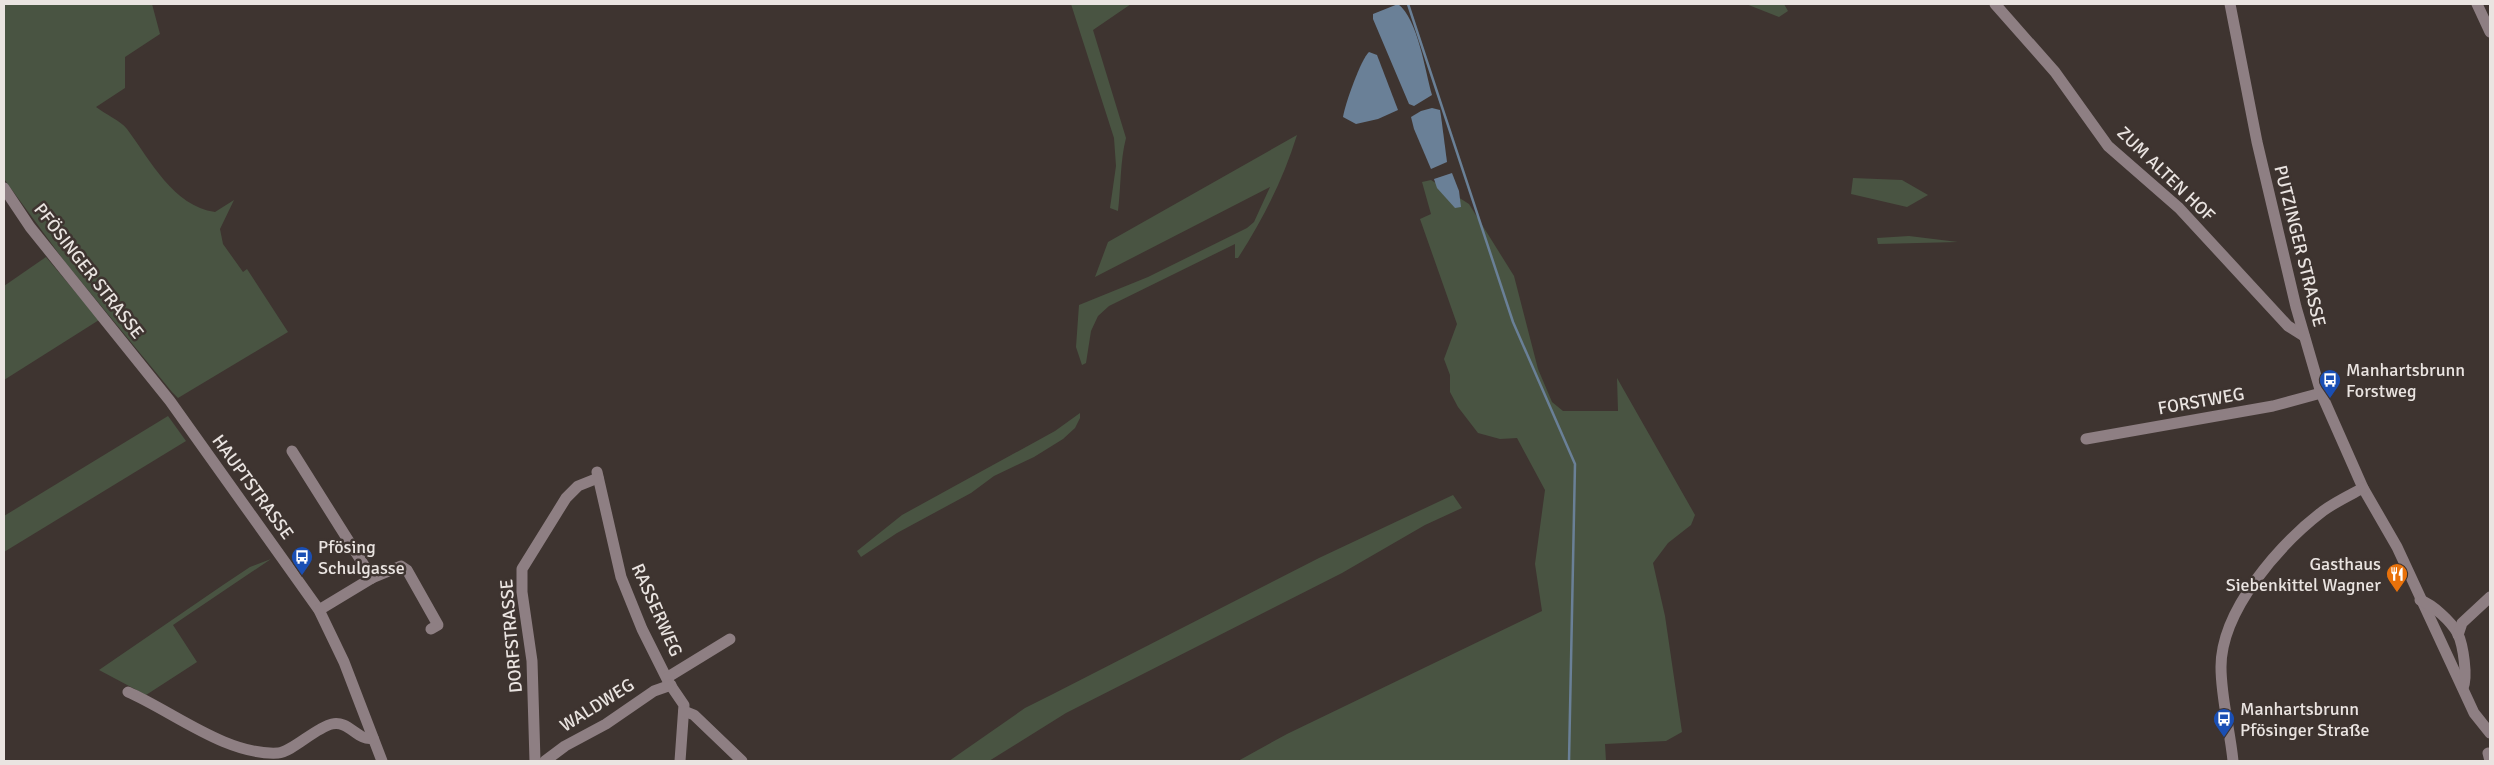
<svg xmlns="http://www.w3.org/2000/svg" width="2494" height="765" viewBox="0 0 2494 765" font-family="Signika,sans-serif">
  <rect width="100%" height="100%" fill="#3e3430"/>
  <g fill="#495442">
    <path d="M4,4H152L160,34L125,57V88L96,107C106,115 120,120 127,129C151,161 173,206 215,212L234,200L220,229L223,244L243,272L247,269L288,332L178,398L172,392L65,262L4,179Z"/>
    <path d="M1071,4H1131L1093,30L1126,138C1120,161 1121,187 1118,211L1110,208L1116,166L1114,138Z"/>
    <path d="M1746,4H1784L1788,11L1779,17Z"/>
    <path d="M1297,135C1283,180 1263,219 1238,258H1235V244L1109,306L1098,316L1091,331L1086,363L1082,365L1076,347L1079,305L1148,277L1247,228L1254,222L1270,187L1095,277L1108,242Z"/>
    <path d="M1853,178L1902,180L1928,195L1907,207L1851,194Z"/>
    <path d="M1431,180L1469,204L1514,276L1538,369L1552,402L1563,411H1618L1617,378L1695,515L1691,525L1668,543L1653,563L1665,616L1682,732L1666,741L1605,744L1606,761H1238L1287,734L1542,611L1535,564L1545,490L1517,438L1500,439L1478,433L1458,407L1450,392V375L1444,359L1457,324L1420,219L1431,214L1422,182Z"/>
    <path d="M1909,236L1958,242L1878,244L1877,238Z"/>
    <path d="M46,257L99,320L4,380V286Z"/>
    <path d="M1080,413V418L1075,428L1063,439L1034,457L994,476L971,493L897,533L861,557L857,551L902,515L1055,431Z"/>
    <path d="M168,416L186,441L4,552V516Z"/>
    <path d="M1453,495L1462,508L1425,525L1342,573L1066,713L989,761H949L1025,708L1053,694L1319,558Z"/>
    <path d="M271,559L173,625L197,662L146,695L99,670L223,585L250,567Z"/>
  </g>
  <g fill="#6a8097">
    <path d="M1398,4C1418,19 1425,71 1432,95L1414,106L1409,104L1373,19V14Z"/>
    <path d="M1369,52L1377,55L1398,110L1378,119L1356,124L1343,117C1345,104 1361,59 1369,52Z"/>
    <path d="M1432,108L1440,110L1441,116L1447,162L1431,169L1414,129L1411,117L1421,111Z"/>
    <path d="M1452,173L1459,191L1461,207L1455,208L1437,188L1434,179Z"/>
  </g>
  <g fill="none" stroke-linecap="round" stroke-linejoin="round">
    <path stroke="#6a8097" stroke-width="2.5" d="M1408,4L1513,322L1575,464L1569,761"/>
    <g stroke="#8e7f83" stroke-width="11">
      <path d="M1995,4L2055,72L2108,146L2179,208L2288,326L2304,336"/>
      <path d="M2230,4L2257,142L2296,307L2321,393L2363,488L2397,547L2474,713L2490,733"/>
      <path d="M2477,4L2490,32"/>
      <path d="M4,188L30,227L170,401L319,610L344,662L382,761"/>
      <path d="M2086,439L2273,406L2321,393"/>
      <path d="M292,451L372,578"/>
      <path d="M597,472L621,577L642,629L669,683L684,705L680,761"/>
      <path d="M2420,600C2433,605 2451,621 2458,634C2463,645 2468,677 2463,688"/>
      <path d="M319,610L372,578L401,566L407,570L438,625L431,629"/>
      <path d="M2458,635L2462,623L2490,597"/>
      <path d="M668,677L730,639"/>
      <path d="M128,692C172,711 227,756 278,753C292,752 315,728 332,724C349,720 358,742 373,738"/>
      <path d="M684,711L694,715L742,761"/>
      <path d="M2488,753L2490,761"/>
      <path d="M535,761L532,661L522,592V569L566,498L578,486L598,478"/>
      <path d="M545,761L565,746L606,724L654,691L671,685"/>
      <path d="M2233,761C2230,730 2221,698 2221,667C2221,610 2280,544 2323,511C2335,502 2350,495 2363,488"/>
    </g>
  </g>
  <defs>
    <g id="bus-pin" transform="scale(1.125)"><path d="M0 17L-7.5 6A9.5 9.5 0 1 1 7.5 6Z" fill="#1a4fb4" stroke="#3e3430"/><path d="M-5-6H5V4H4V6H2V4H-2V6H-4V4H-5ZM-3.5-4V0h7V-4ZM-3.5 1.2v1.5H-2V1.2ZM2 1.2v1.5H3.5V1.2Z" fill="#fff"/></g>
    <g id="restaurant-pin" transform="scale(1.125)"><path d="M0 17L-7.5 6A9.5 9.5 0 1 1 7.5 6Z" fill="#e8710a" stroke="#3e3430"/><path d="M-5-6h1v4h1v-4h1v4h1v-4h1v5L-1.5 .5V6h-2V.5L-5-1ZM5-6V6H3V1.5H1.5Q1.5-4 5-6Z" fill="#fff"/></g>
  </defs>
  <g fill-rule="evenodd">
    <use href="#bus-pin" x="2330" y="380"/>
    <use href="#bus-pin" x="302" y="557"/>
    <use href="#restaurant-pin" x="2397" y="574"/>
    <use href="#bus-pin" x="2224" y="719"/>
  </g>
  <g text-anchor="middle" dominant-baseline="central" stroke-width="5" stroke-linejoin="round" paint-order="stroke">
    <g font-size="18" fill="#eae4e1" stroke="#3e3430">
      <text transform="translate(2166 174) rotate(44)">ZUM ALTEN HOF</text>
      <text transform="translate(2300 246) rotate(76)">PUTZINGER STRASSE</text>
      <text transform="translate(89 271) rotate(52)">PFÖSINGER STRASSE</text>
      <text transform="translate(2201 401) rotate(-10)">FORSTWEG</text>
      <text transform="translate(253 487) rotate(54)">HAUPTSTRASSE</text>
      <text transform="translate(657 610) rotate(66)">RASSERWEG</text>
      <text transform="translate(511 636) rotate(-95)">DORFSTRASSE</text>
      <text transform="translate(597 705) rotate(-32)">WALDWEG</text>
    </g>
    <g font-size="18" fill="#eae4e1" stroke="#3e3430" text-anchor="start">
      <text x="2346" y="370">Manhartsbrunn<tspan x="2346" dy="21">Forstweg</tspan></text>
      <text x="318" y="547">Pfösing<tspan x="318" dy="21">Schulgasse</tspan></text>
      <text x="2381" y="564" text-anchor="end">Gasthaus<tspan x="2381" dy="21">Siebenkittel Wagner</tspan></text>
      <text x="2240" y="709">Manhartsbrunn<tspan x="2240" dy="21">Pfösinger Straße</tspan></text>
    </g>
  </g>
  <rect width="2494" height="765" fill="none" stroke="#eae4e1" stroke-width="10"/>
</svg>
